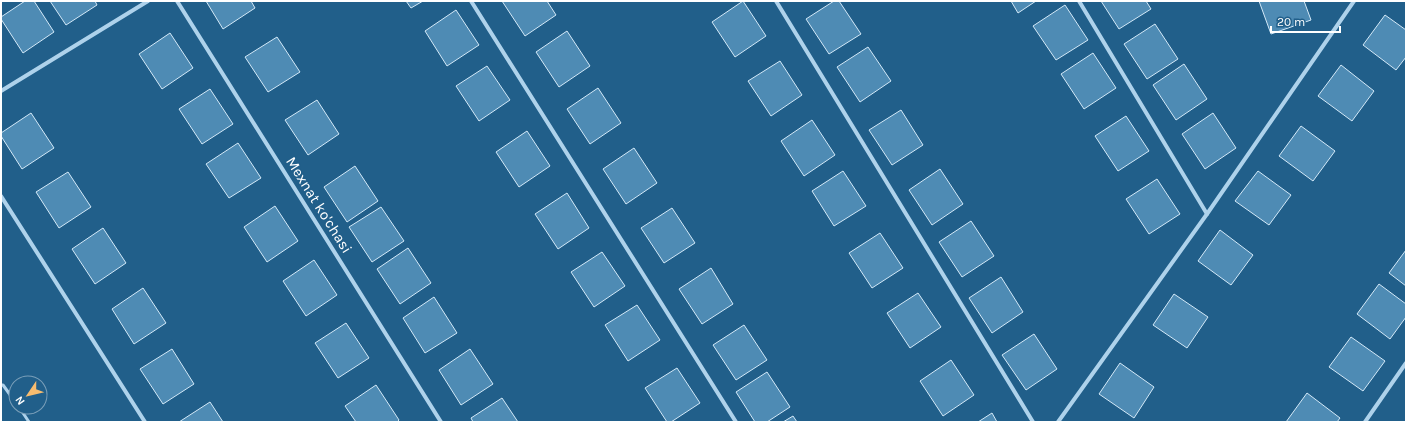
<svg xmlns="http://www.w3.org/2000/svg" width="1407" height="423" viewBox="0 0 1407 423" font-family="Karla,sans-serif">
  <rect width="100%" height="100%" fill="#215f8a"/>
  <g fill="#4e8bb4" stroke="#d3e9f8">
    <path d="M25,1H34L54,32L23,53L1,19V17Z"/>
    <path d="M50,1H95L97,5L66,25Z"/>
    <path d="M206,1H251L255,8L223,29Z"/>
    <path d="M406,1H423L411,8Z"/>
    <path d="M502,1H547L556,15L525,36Z"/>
    <path d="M743,1L766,36L735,57L712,22Z"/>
    <path d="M834,1H839L861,34L829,54L806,19Z"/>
    <path d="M1011,1H1036L1018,13Z"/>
    <path d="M1101,1H1146L1151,9L1119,29Z"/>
    <path d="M1259,1H1304L1311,20L1271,34Z"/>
    <path d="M1065,5L1088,40L1056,60L1033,26Z"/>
    <path d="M456,10L479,45L447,66L425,31Z"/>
    <path d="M1385,15L1406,30V57L1396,70L1363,45Z"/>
    <path d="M1155,24L1178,59L1147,79L1124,44Z"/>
    <path d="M567,31L590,66L559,87L536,52Z"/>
    <path d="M170,33L193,68L162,89L139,54Z"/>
    <path d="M277,37L300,72L268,92L245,57Z"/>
    <path d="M868,47L891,81L860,102L837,67Z"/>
    <path d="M1093,53L1116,88L1084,109L1061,74Z"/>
    <path d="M780,61L802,95L771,116L748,81Z"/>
    <path d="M1184,64L1207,99L1176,120L1153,85Z"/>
    <path d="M1341,65L1374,91L1352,121L1318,96Z"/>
    <path d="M487,66L510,100L479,121L456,86Z"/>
    <path d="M598,88L621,123L590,144L567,109Z"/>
    <path d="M210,89L233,124L202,144L179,109Z"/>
    <path d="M317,100L339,134L308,155L285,120Z"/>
    <path d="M901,110L923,145L892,165L869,130Z"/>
    <path d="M31,113L54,148L22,169L1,136V133Z"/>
    <path d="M1213,113L1236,148L1205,169L1182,134Z"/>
    <path d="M1126,116L1149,151L1118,171L1095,136Z"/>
    <path d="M812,120L835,155L804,176L781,141Z"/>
    <path d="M1301,126L1335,151L1313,181L1279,156Z"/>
    <path d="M527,131L550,166L519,187L496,152Z"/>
    <path d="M238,143L261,178L229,198L206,164Z"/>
    <path d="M634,148L657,183L626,204L603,169Z"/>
    <path d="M355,166L378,201L347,222L324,187Z"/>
    <path d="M940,169L963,204L932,225L909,190Z"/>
    <path d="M843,171L866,206L834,226L812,191Z"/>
    <path d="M1258,171L1291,195L1269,225L1235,201Z"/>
    <path d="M68,172L91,207L59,228L36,192Z"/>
    <path d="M1157,179L1180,214L1149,234L1126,199Z"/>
    <path d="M567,193L589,228L558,249L535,214Z"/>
    <path d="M275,206L298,241L267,262L244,227Z"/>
    <path d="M381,207L404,241L372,262L349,227Z"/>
    <path d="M672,208L695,243L664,263L641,228Z"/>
    <path d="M971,221L994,256L962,277L939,242Z"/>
    <path d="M103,228L126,263L95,284L72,249Z"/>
    <path d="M1220,230L1253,255L1231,285L1198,261Z"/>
    <path d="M880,233L903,268L872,288L849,253Z"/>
    <path d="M408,248L431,283L400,304L377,269Z"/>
    <path d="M1406,250V286L1389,273Z"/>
    <path d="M602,252L625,286L594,307L571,272Z"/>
    <path d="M314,260L337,295L306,316L283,281Z"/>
    <path d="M711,268L733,304L702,324L679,289Z"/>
    <path d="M1001,277L1023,312L992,333L969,298Z"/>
    <path d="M1379,284L1406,304V317L1390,339L1357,314Z"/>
    <path d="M143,288L166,323L134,344L112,309Z"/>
    <path d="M918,293L941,327L910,348L887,313Z"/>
    <path d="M1174,294L1208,317L1187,348L1153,325Z"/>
    <path d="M434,297L457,333L425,353L403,318Z"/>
    <path d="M637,305L660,340L628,361L605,325Z"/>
    <path d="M346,323L369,358L338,378L315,343Z"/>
    <path d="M744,325L767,360L736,380L713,345Z"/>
    <path d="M1034,334L1057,369L1026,390L1002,355Z"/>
    <path d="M1351,337L1385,361L1363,391L1329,367Z"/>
    <path d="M172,349L194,384L163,404L140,369Z"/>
    <path d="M470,349L493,384L461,405L439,370Z"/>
    <path d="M951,360L974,395L943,416L920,381Z"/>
    <path d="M1120,363L1154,387L1134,418L1099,394Z"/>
    <path d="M677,368L700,403L671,422H667L645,388Z"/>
    <path d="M767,372L790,407L767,422H755L736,392Z"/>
    <path d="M376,385L399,420L397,422H356L345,406Z"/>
    <path d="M1307,393L1340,418L1337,422H1286Z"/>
    <path d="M502,398L518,422H473L471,418Z"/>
    <path d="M210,402L223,422H179Z"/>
    <path d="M992,413L997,422H978Z"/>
    <path d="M793,416L797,422H783Z"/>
  </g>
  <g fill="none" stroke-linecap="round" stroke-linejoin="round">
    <g stroke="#aed2eb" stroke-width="3">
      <path d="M1,385H3L16,403"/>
      <path d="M19,407L29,422"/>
    </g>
    <g stroke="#aed2eb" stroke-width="4">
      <path d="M177,1L441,422"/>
      <path d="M471,1L736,422"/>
      <path d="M776,1L1033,422"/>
      <path d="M1079,1L1207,214"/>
      <path d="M1,91L148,1"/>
      <path d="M1,196L145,422"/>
      <path d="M1058,422L1207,214L1354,1"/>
      <path d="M1365,422L1406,363"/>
    </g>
  </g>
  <g text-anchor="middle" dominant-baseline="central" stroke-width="3" stroke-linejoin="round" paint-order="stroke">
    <g font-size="15" fill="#fff" stroke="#215f8a">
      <text transform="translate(319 205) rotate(58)">Mexnat ko'chasi</text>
    </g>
  </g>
  <rect width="1407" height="423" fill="none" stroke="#ffffff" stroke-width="4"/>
  <g transform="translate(28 395) rotate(235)"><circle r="19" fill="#215f8a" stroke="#7a9fb9"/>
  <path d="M0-3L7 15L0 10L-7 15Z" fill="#f7bc6f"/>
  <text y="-6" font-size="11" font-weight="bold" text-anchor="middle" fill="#ffffff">N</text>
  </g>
  <path d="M1271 26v6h69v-6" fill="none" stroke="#ffffff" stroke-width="2"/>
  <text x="1277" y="26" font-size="12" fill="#ffffff" stroke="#215f8a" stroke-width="3" paint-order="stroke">20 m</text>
</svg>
